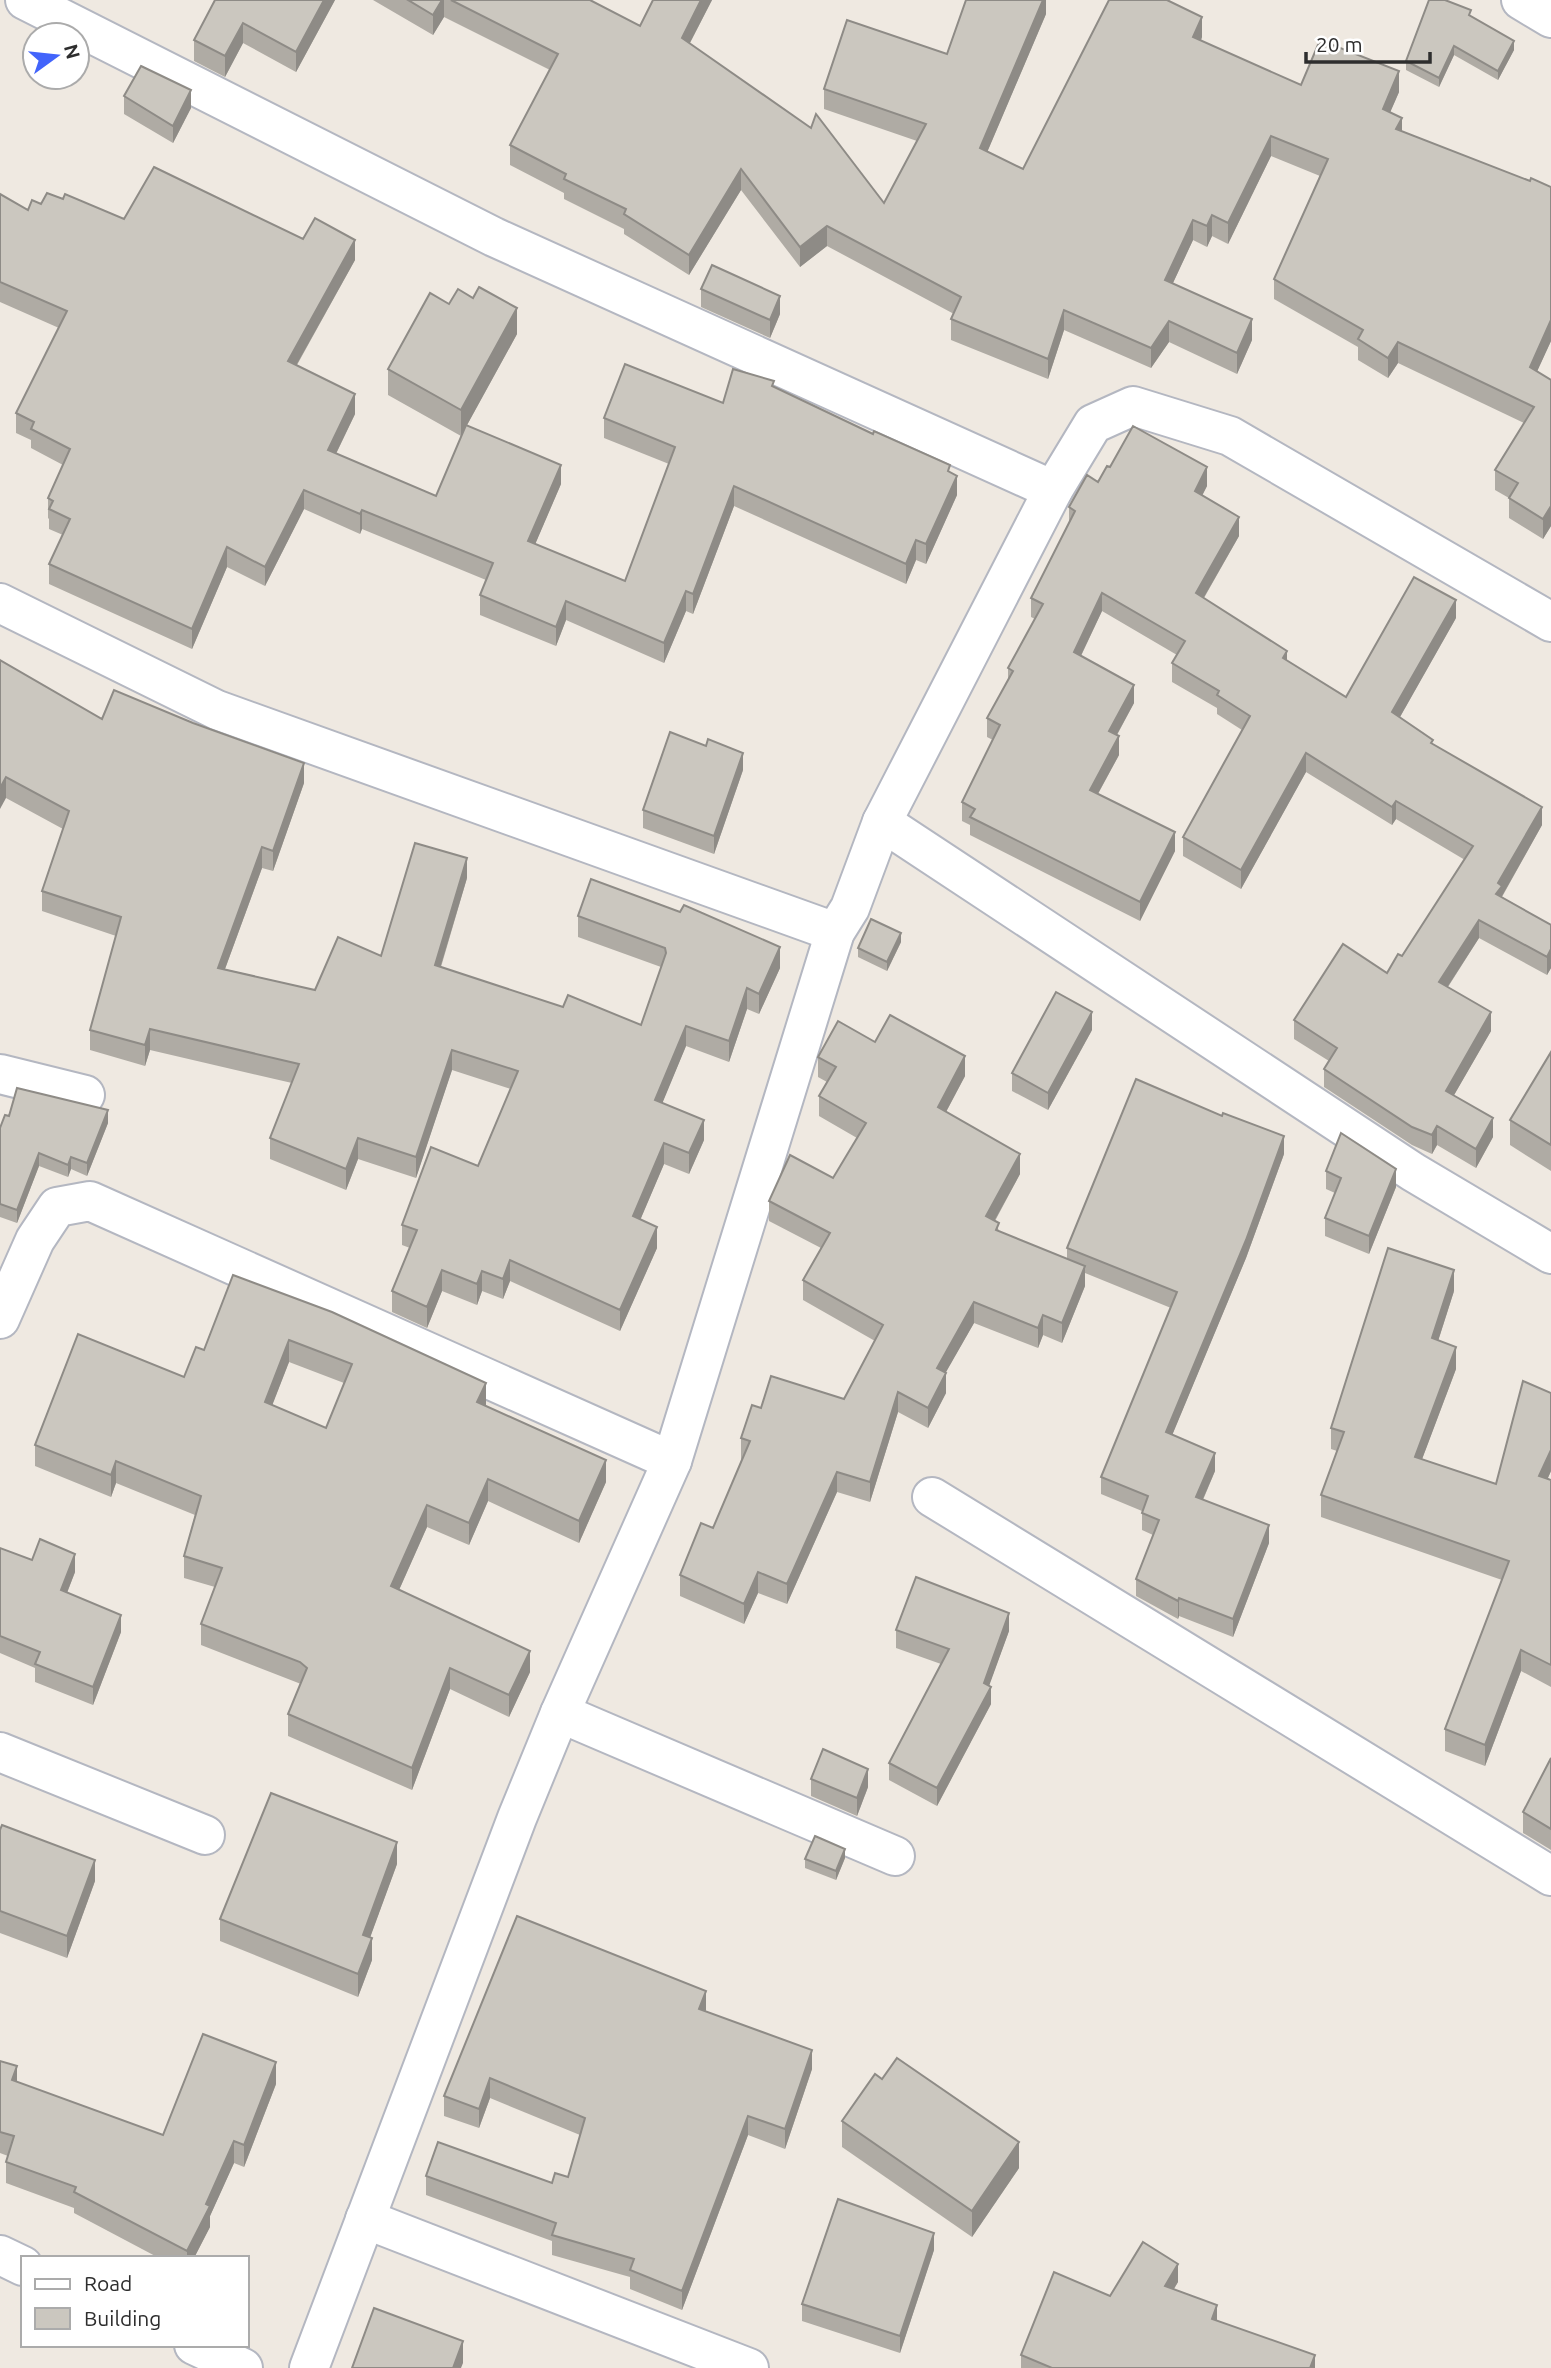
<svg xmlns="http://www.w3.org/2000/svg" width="1551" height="2368" viewBox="0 0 1551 2368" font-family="Ubuntu,sans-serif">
  <rect width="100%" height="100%" fill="#efe9e1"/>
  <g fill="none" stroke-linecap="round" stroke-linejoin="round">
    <g stroke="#b4b7c1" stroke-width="42">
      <g id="minor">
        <path d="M25,0L494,237L1053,490"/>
        <path d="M1521,0L1551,18"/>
        <path d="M0,603L217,710L835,932"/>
        <path d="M882,822L1413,1172L1551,1254"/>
        <path d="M0,1074L85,1095"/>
        <path d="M0,1319L35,1240L57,1207L90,1201L672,1461L835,932L850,908L882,822L1053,490L1093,424L1133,406L1230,436L1551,622"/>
        <path d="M932,1497L1551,1876"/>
        <path d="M560,1713L895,1856"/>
        <path d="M0,1752L205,1835"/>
        <path d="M365,2219L749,2368"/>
        <path d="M0,2255L23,2266"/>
        <path d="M194,2345L243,2368"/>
        <path d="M309,2368L517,1818L560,1713L672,1461"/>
      </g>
    </g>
    <use href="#minor" stroke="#fff" stroke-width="38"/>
  </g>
  <g fill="#afaba4" fill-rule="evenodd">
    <path d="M215,0H335L296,72L243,43L225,77L194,61V40Z"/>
    <path d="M373,0H590L640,26L653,0H712L690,43L884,203L917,141L824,109V89L947,54L1043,0H1046V14L987,152L1023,169L1171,2L1202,37L1201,41L1301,85L1399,92L1390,112L1402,131L1530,181L1551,187V341L1537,371L1551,380V526L1543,539L1509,518V498L1495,490V470L1524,423L1398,363L1388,378L1358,360V347L1274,299V279L1320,176L1271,156L1228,244L1212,236L1207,247L1193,240L1173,283L1252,340L1237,374L1169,342L1151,368L1064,330L1048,379L951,340V319L954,314L827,246L800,267L741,190L689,275L624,234V229L564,199V193L510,165V145L550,70L444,17L433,35Z"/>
    <path d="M1471,16L1514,50L1498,80L1454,55L1439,87L1406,70V61Z"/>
    <path d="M124,96L191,108L173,143L124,114Z"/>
    <path d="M0,194L28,210L41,204L63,199L124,219L303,239L355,260L297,365L355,414L336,454L436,496L461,436L388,395V369L449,304L517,334L467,425L561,484L535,544L625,581L669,464L604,438V418L723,403L774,387L950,472L957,495L926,564L916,560L906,584L734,506L693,614L686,611L664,663L566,620L556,646L480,615V595L486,580L362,529L360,534L304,509L265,586L227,567L192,649L49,584V564L63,535L49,529V519L48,518V498L63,465L31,448V440L16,433V413L59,328L0,302Z"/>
    <path d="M701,289L780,314L770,338L701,307Z"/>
    <path d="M1110,467L1207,486L1202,495L1239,536L1204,598L1287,661L1346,697L1456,618L1400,717L1433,744L1542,825L1502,897L1551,925V968L1547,975L1479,938L1448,987L1491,1031L1454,1095L1493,1137L1476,1168L1437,1145L1432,1154L1412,1145L1324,1087V1069L1329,1061L1294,1039V1020L1387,973L1402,956L1465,860L1396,819L1392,825L1306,772L1241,889L1183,856V837L1242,730L1217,714V708L1172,682V663L1177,655L1102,611L1081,656L1134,703L1117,735L1119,755L1098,794L1175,851L1140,921L970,835V825L962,821V802L993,740L987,737V718L1008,681V668L1035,619L1031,617V598L1069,523V507L1098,482Z"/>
    <path d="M0,660L102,719L304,783L273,871L262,868L225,969L315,990L381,956L467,878L441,967L563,1007L641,1025L661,967L578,937V916L780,968L759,1014L747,1009L729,1062L686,1046L662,1103L704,1140L689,1174L664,1164L640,1220L657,1248L620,1331L510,1281L503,1299L482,1291L477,1305L442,1291L427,1328L392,1312V1291L410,1248L402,1245V1225L478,1166L511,1089L452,1070L416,1178L358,1159L346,1190L270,1159V1138L292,1083L150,1050L145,1066L90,1050V1030L116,936L42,911V891L63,829L6,798Z"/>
    <path d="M743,770L714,854L643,828V810Z"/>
    <path d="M901,942L887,971L858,957V948Z"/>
    <path d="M1092,1030L1048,1110L1012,1091V1073Z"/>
    <path d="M875,1042L965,1076L946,1112L1020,1174L995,1221L999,1231L1067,1259V1248L1284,1154L1246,1258L1172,1435L1215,1471L1203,1500L1269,1543L1233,1637L1179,1616L1178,1619L1136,1596V1579L1153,1535L1142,1530V1511L1101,1494V1477L1171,1308L1085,1273V1286L1062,1343L1043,1335L1038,1348L974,1323L945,1373L946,1393L928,1428L898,1412L870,1502L837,1492L787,1604L758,1593L744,1624L680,1596V1575L713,1528L742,1459H741V1438L761,1408L844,1399L875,1341L803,1300V1280L821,1248L769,1221V1201L833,1178L857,1138L819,1116V1096L827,1082L818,1077V1057Z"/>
    <path d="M1551,1052V1171L1510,1145V1120Z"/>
    <path d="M9,1116L108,1123L87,1176L71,1169L68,1177L39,1166L17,1223L0,1217V1128Z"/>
    <path d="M1326,1171L1396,1187L1369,1254L1325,1236V1218L1335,1193L1326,1189Z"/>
    <path d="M233,1275L486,1405L485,1406L606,1482L579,1543L488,1501L469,1545L427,1527L399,1590L530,1672L509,1717L450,1689L412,1790L288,1736V1714L301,1684L201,1645V1624L215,1587L184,1578V1556L195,1515L116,1483L111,1497L35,1466V1445L184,1377L204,1350ZM289,1362L344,1383L326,1428L272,1405Z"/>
    <path d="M1454,1291L1438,1341L1456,1369L1422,1459L1496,1484L1551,1393V1471L1548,1478L1551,1480V1687L1521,1671L1485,1766L1445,1751V1729L1502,1580L1321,1517V1495L1337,1451L1331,1449V1428Z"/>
    <path d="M0,1548L32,1560L75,1572L67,1593L121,1632L93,1705L35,1682V1668L0,1653Z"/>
    <path d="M896,1630L1009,1631L989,1685L991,1704L937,1806L889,1780V1763L941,1664L896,1648Z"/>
    <path d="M1551,1758V1850L1523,1833V1812Z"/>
    <path d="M811,1779L868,1787L857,1816L811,1796Z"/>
    <path d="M0,1830L95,1881L67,1958L0,1933Z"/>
    <path d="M845,1858L836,1880L805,1868V1859Z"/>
    <path d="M397,1864L370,1937L372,1960L358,1997L220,1941V1919Z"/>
    <path d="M517,1916L706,2011L812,2069L785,2149L748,2135L682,2310L630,2289V2277L552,2255V2241L426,2195V2176L552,2183L568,2177L580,2135L490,2098L479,2128L444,2116V2096Z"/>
    <path d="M0,2061L17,2082L163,2135L276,2084L244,2167L234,2163L210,2216V2227L194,2258H159L74,2213V2208L6,2183V2162L8,2156L0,2153Z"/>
    <path d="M842,2121L1019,2168L972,2237L842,2147Z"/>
    <path d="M934,2250L900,2353L802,2321V2304Z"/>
    <path d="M1178,2282L1174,2289L1217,2321L1315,2368H1021V2355L1110,2296Z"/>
  </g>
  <g fill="#8e8b86">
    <path d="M324,0H335L296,72V52Z"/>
    <path d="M442,0H444V17L433,35V15Z"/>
    <path d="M701,0H712L682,58V38Z"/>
    <path d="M1043,0H1046V14L980,169V148Z"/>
    <path d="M1202,17V37L1193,58V37Z"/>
    <path d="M243,23V43L225,77V56Z"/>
    <path d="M1514,41V50L1498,80V71Z"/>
    <path d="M1454,46V55L1439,87V78Z"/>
    <path d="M1399,71V92L1383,129V109Z"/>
    <path d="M191,90V108L173,143V126Z"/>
    <path d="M1402,118V138L1396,129Z"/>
    <path d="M1271,136V156L1228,244V223Z"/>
    <path d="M741,169V190L689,275V255Z"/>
    <path d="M1212,215V236L1207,247V226Z"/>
    <path d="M1193,220V240L1165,300V280Z"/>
    <path d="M827,226V246L800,267V247Z"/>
    <path d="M355,240V260L288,380V361Z"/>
    <path d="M780,296V314L770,338V320Z"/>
    <path d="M517,308V334L461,436V410Z"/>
    <path d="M1064,310V330L1048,379V359Z"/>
    <path d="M1252,319V340L1237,374V353Z"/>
    <path d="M1551,320V341L1530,387V367Z"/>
    <path d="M1169,321V342L1151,368V348Z"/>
    <path d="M1398,342V363L1388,378V358Z"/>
    <path d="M355,394V414L328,470V450Z"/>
    <path d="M561,465V484L528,561V541Z"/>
    <path d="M1207,467V486L1195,510V491Z"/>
    <path d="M957,476V495L926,564V544Z"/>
    <path d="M734,486V506L693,614V594Z"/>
    <path d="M304,490V509L265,586V567Z"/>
    <path d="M1551,506V526L1543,539V519Z"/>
    <path d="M362,510V529L360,534V514Z"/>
    <path d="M1239,517V536L1196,611V593Z"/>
    <path d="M916,540V560L906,584V564Z"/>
    <path d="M227,547V567L192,649V629Z"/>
    <path d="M686,591V611L664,663V643Z"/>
    <path d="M1102,593V611L1074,670V652Z"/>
    <path d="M1456,600V618L1392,731V712Z"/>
    <path d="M566,601V620L556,646V627Z"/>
    <path d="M1287,651V669L1283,658Z"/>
    <path d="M1134,685V703L1109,749V731Z"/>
    <path d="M1119,736V755L1090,808V790Z"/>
    <path d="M743,753V770L714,854V836Z"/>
    <path d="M1306,753V772L1241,889V870Z"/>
    <path d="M304,763V783L273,871V851Z"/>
    <path d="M6,777V798L0,809V788Z"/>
    <path d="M1396,801V819L1392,825V807Z"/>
    <path d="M1542,807V825L1502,896V904L1496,894L1498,883Z"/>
    <path d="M1175,832V851L1140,921V902Z"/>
    <path d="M262,847V868L218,988V968Z"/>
    <path d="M467,858V878L435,985V965Z"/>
    <path d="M1479,920V938L1439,1000V982Z"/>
    <path d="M901,933V942L887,971V962Z"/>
    <path d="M780,947V968L759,1014V994Z"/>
    <path d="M1551,949V968L1547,975V957Z"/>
    <path d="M747,988V1009L729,1062V1041Z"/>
    <path d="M1092,1012V1030L1048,1110V1093Z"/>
    <path d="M1491,1012V1031L1446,1109V1091Z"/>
    <path d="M686,1026V1046L655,1121V1100Z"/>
    <path d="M150,1029V1050L145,1066V1045Z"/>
    <path d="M452,1050V1070L416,1178V1157Z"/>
    <path d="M965,1056V1076L938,1127V1107Z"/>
    <path d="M108,1110V1123L87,1176V1163Z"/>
    <path d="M1493,1118V1137L1476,1168V1149Z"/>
    <path d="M704,1120V1140L689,1174V1153Z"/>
    <path d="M1437,1126V1145L1432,1154V1135Z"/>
    <path d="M1284,1136V1154L1246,1258L1166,1450V1432Z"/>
    <path d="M358,1138V1159L346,1190V1169Z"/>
    <path d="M664,1143V1164L633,1237V1216Z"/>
    <path d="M39,1153V1166L17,1223V1210Z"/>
    <path d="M1020,1154V1174L986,1236V1216Z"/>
    <path d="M71,1157V1169L68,1177V1165Z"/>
    <path d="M1396,1169V1187L1369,1254V1236Z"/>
    <path d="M657,1227V1248L620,1331V1310Z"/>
    <path d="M510,1260V1281L503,1299V1279Z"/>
    <path d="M1085,1266V1286L1062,1343V1323Z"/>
    <path d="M442,1270V1291L427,1328V1307Z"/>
    <path d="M1454,1270V1291L1432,1360V1338Z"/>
    <path d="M482,1271V1291L477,1305V1284Z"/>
    <path d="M974,1302V1323L937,1388V1368Z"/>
    <path d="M1043,1315V1335L1038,1348V1328Z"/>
    <path d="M289,1340V1362L265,1424V1402Z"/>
    <path d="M1456,1347V1369L1415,1478V1457Z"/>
    <path d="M946,1373V1393L928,1428V1408Z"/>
    <path d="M486,1383V1405L477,1424V1402Z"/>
    <path d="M898,1392V1412L870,1502V1482Z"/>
    <path d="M1551,1450V1471L1539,1497V1476Z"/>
    <path d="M1215,1453V1471L1196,1515V1497Z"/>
    <path d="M606,1460V1482L579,1543V1521Z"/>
    <path d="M116,1461V1483L111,1497V1475Z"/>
    <path d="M837,1472V1492L787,1604V1584Z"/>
    <path d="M488,1479V1501L469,1545V1523Z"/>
    <path d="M427,1505V1527L391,1608V1586Z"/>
    <path d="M1269,1525V1543L1233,1637V1619Z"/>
    <path d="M75,1554V1572L61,1608V1590Z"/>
    <path d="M758,1572V1593L744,1624V1604Z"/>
    <path d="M1179,1598V1616L1178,1619V1601Z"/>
    <path d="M1009,1613V1631L984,1700V1683Z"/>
    <path d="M121,1615V1632L93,1705V1687Z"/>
    <path d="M1521,1650V1671L1485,1766V1745Z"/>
    <path d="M530,1651V1672L509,1717V1695Z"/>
    <path d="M450,1668V1689L412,1790V1768Z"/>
    <path d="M991,1687V1704L937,1806V1788Z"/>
    <path d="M868,1769V1787L857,1816V1798Z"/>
    <path d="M397,1842V1864L363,1957V1935Z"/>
    <path d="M845,1849V1858L836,1880V1871Z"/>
    <path d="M95,1860V1881L67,1958V1936Z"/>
    <path d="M372,1938V1960L358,1997V1974Z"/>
    <path d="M706,1991V2010L699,2028V2009Z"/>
    <path d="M812,2050V2069L785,2149V2129Z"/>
    <path d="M276,2062V2084L244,2167V2145Z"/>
    <path d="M17,2066V2088L12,2080Z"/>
    <path d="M490,2078V2098L479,2128V2109Z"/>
    <path d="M748,2116V2135L682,2310V2291Z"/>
    <path d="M234,2141V2163L210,2216V2227L194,2258H187V2251L206,2204Z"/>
    <path d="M1019,2142V2168L972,2237V2211Z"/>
    <path d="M934,2233V2250L900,2353V2336Z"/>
    <path d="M1178,2264V2282L1165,2303V2286Z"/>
    <path d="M1217,2305V2323L1212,2319Z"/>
    <path d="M463,2341V2363L461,2368H453Z"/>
    <path d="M1315,2355V2368H1310Z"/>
  </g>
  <g fill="#cbc7bf" stroke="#8e8b86" stroke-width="2" fill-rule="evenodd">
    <path d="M215,0H324L296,52L243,23L225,56L194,40Z"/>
    <path d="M408,0H442L433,15Z"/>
    <path d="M451,0H590L640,26L653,0H701L682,38L811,128L816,114L884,203L926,124L824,89L847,20L947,54L966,0H1043L980,148L1023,169L1109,0H1167L1202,17L1193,37L1301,85L1320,40L1399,71L1383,109L1402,118L1396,129L1530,181L1531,178L1551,187V320L1530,367L1551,380V506L1543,519L1509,498L1518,483L1495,470L1534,407L1398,342L1388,358L1358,339L1363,330L1274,279L1328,159L1271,136L1228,223L1212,215L1207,226L1193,220L1165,280L1252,319L1237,353L1169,321L1151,348L1064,310L1048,359L951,319L961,297L827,226L800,247L741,169L689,255L624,214L626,209L564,179L566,174L510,145L558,54Z"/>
    <path d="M1429,0H1445L1471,10L1469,15L1514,41L1498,71L1454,46L1439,78L1406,61Z"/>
    <path d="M141,66L191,90L173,126L124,96Z"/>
    <path d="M154,167L303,239L315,218L355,240L288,361L355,394L328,450L436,496L466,425L561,465L528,541L625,581L675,447L604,418L625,364L723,403L733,369L774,381L772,386L873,434L874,431L950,465L948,471L957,476L926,544L916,540L906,564L734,486L693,594L686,591L664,643L566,601L556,627L480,595L493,563L362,510L360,514L304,490L265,567L227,547L192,629L49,564L70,519L49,509L53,501L48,498L70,449L31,429L34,422L16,413L67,311L0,282V194L28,210L32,200L41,204L47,193L63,199L65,194L124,219Z"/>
    <path d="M712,265L780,296L770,320L701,289Z"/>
    <path d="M479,287L517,308L461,410L388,369L430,293L449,304L458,289L473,298Z"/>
    <path d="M1133,426L1207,467L1195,491L1239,517L1196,593L1287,651L1283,658L1346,697L1414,577L1456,600L1392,712L1433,740L1431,743L1542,807L1498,883L1502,886L1496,894L1551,925V949L1547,957L1479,920L1439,982L1491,1012L1446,1091L1493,1118L1476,1149L1437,1126L1432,1135L1412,1127L1324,1069L1337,1048L1294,1020L1343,944L1387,973L1398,954L1402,956L1473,846L1396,801L1392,807L1306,753L1241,870L1183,837L1250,716L1217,695L1219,691L1172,663L1185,641L1102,593L1074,652L1134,685L1109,731L1119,736L1090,790L1175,832L1140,902L970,817L975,809L962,802L1000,725L987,718L1013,671L1008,668L1043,604L1031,598L1075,511L1069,507L1087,475L1098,482L1107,466L1110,467Z"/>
    <path d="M0,660L102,719L114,690L193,723L304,763L273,851L262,847L218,968L315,990L338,937L381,956L415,843L467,858L435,965L563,1007L568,995L641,1025L666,953L665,948L578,916L591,879L680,912L684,905L780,947L759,994L747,988L729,1041L686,1026L655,1100L704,1120L689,1153L664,1143L633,1216L657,1227L620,1310L510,1260L503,1279L482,1271L477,1284L442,1270L427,1307L392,1291L417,1230L402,1225L431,1147L478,1166L518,1071L452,1050L416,1157L358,1138L346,1169L270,1138L299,1064L150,1029L145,1045L90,1030L121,917L42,891L69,811L6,777L0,788Z"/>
    <path d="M670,732L706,746L708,739L743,753L714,836L643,810Z"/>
    <path d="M871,919L901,933L887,962L858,948Z"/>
    <path d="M1056,992L1092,1012L1048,1093L1012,1073Z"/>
    <path d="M890,1015L965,1056L938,1107L1020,1154L986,1216L999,1223L996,1230L1085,1266L1062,1323L1043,1315L1038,1328L974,1302L937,1368L946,1373L928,1408L898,1392L870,1482L837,1472L787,1584L758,1572L744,1604L680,1575L701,1523L713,1528L750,1441L741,1438L752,1405L761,1408L771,1376L844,1399L883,1325L803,1280L830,1233L769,1201L790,1155L833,1178L866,1123L819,1096L836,1067L818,1057L838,1021L875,1042Z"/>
    <path d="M1551,1052V1145L1510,1120Z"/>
    <path d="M1136,1079L1222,1116L1223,1113L1284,1136L1246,1240L1166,1432L1215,1453L1196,1497L1269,1525L1233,1619L1179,1598L1178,1601L1136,1579L1159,1520L1142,1513L1148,1496L1101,1477L1177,1292L1067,1248Z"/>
    <path d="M17,1088L108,1110L87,1163L71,1157L68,1165L39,1153L17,1210L0,1204V1128L5,1115L9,1116Z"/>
    <path d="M1341,1133L1396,1169L1369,1236L1325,1218L1341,1178L1326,1171Z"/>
    <path d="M1388,1248L1454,1270L1432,1338L1456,1347L1415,1457L1496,1484L1523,1381L1551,1393V1450L1539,1476L1551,1480V1665L1521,1650L1485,1745L1445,1729L1509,1561L1321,1495L1344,1432L1331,1428Z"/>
    <path d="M233,1275L332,1312L486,1383L477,1402L606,1460L579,1521L488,1479L469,1523L427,1505L391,1586L530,1651L509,1695L450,1668L412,1768L288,1714L307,1668L300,1662L201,1624L222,1568L184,1556L201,1496L116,1461L111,1475L35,1445L78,1334L184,1377L196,1347L204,1350ZM289,1340L352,1364L326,1428L265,1402Z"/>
    <path d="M40,1539L75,1554L61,1590L121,1615L93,1687L35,1664L40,1652L0,1636V1548L32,1560Z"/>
    <path d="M916,1577L1009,1613L984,1683L991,1687L937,1788L889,1763L949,1649L896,1630Z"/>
    <path d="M823,1749L868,1769L857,1798L811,1779Z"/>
    <path d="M1551,1758V1829L1523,1812Z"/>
    <path d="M271,1793L397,1842L363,1935L372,1938L358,1974L220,1919Z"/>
    <path d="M2,1825L95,1860L67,1936L0,1911V1830Z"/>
    <path d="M815,1836L845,1849L836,1871L805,1859Z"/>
    <path d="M517,1916L706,1991L699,2009L812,2050L785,2129L748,2116L682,2291L630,2270L634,2259L552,2235L556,2223L426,2176L438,2142L552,2183L555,2173L568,2177L585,2118L490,2078L479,2109L444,2096Z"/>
    <path d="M203,2034L276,2062L244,2145L234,2141L206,2204L210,2206L187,2251L74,2192L76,2187L6,2162L14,2136L0,2132V2061L17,2066L12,2080L163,2135Z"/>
    <path d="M897,2058L1019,2142L972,2211L842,2121L875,2074L882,2079Z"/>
    <path d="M838,2199L934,2233L900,2336L802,2304Z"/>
    <path d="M1143,2242L1178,2264L1165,2286L1217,2305L1212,2319L1315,2355L1310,2368H1052L1021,2355L1054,2272L1110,2296Z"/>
    <path d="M374,2308L463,2341L453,2368H352Z"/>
  </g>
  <rect x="21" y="2256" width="228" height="91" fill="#ffffff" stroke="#ababab" stroke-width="2"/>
  <rect x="35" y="2279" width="35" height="10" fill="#ffffff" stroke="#ababab" stroke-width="2"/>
  <text x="84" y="2291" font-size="21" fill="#2e2e2e">Road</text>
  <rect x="35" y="2308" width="35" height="21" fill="#cbc7bf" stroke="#ababab" stroke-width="2"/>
  <text x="84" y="2326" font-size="21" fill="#2e2e2e">Building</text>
  <g transform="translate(56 56) rotate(75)"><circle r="33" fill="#ffffff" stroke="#ababab" stroke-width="2"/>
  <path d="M0-5L12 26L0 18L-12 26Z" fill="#4264fb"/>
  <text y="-10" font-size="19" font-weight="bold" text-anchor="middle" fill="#2e2e2e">N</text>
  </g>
  <path d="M1306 52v10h124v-10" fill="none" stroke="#2e2e2e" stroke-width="3.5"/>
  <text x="1316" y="52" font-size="21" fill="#2e2e2e" stroke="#ffffff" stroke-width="5" paint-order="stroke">20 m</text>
</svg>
